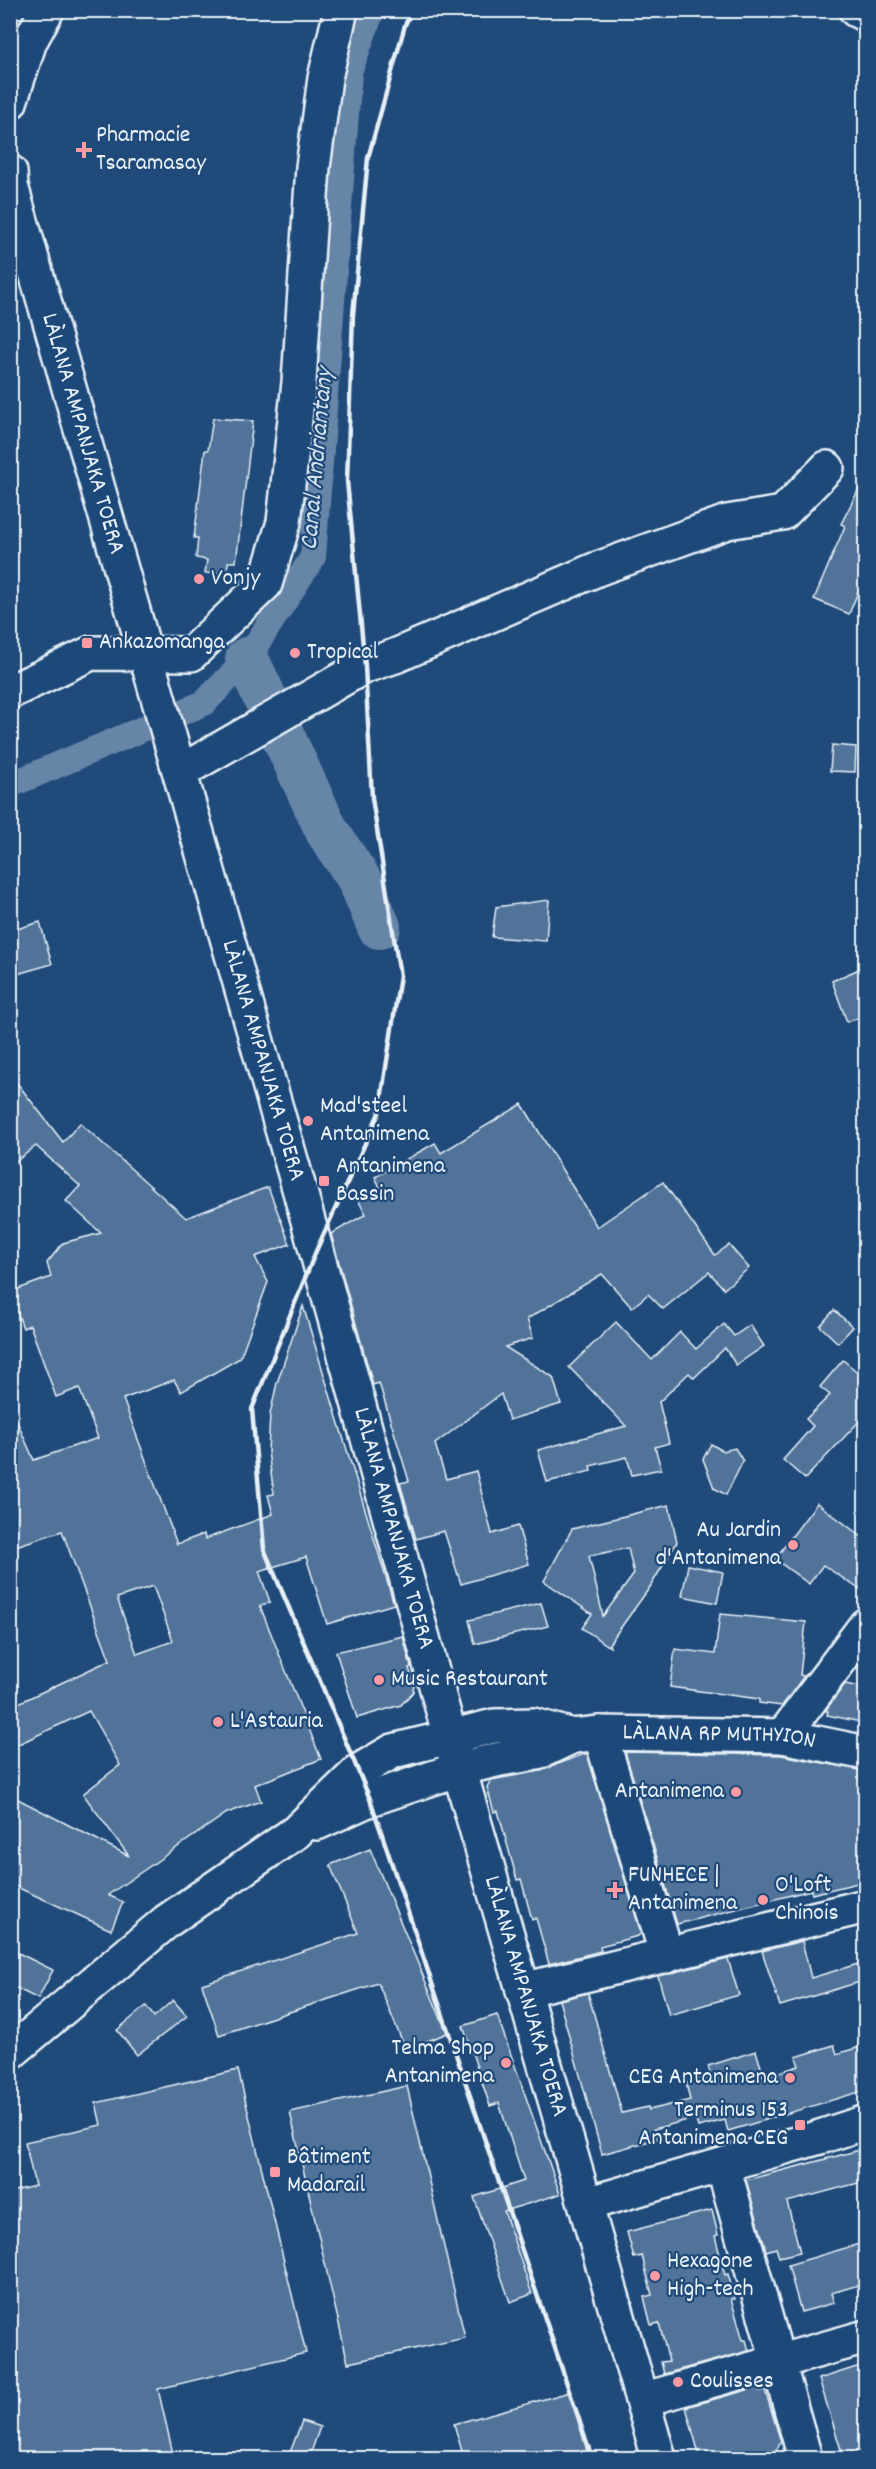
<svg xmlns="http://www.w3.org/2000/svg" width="876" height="2469" viewBox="0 0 876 2469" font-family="Dekko,sans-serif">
  <rect width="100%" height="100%" fill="#1f4a7a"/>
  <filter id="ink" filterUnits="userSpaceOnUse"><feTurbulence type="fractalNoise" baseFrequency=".0167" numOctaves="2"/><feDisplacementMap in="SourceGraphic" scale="12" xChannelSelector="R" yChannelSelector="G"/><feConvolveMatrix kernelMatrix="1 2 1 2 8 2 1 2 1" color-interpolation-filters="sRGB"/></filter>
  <g filter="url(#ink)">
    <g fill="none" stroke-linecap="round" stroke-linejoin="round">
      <path stroke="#6685a7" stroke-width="26" d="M10,785L204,703L247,659L313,557L349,72L372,10"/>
      <path stroke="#6685a7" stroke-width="44" d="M247,659L327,831L359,879L379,927"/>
    </g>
    <g fill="#517399" stroke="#e8f1f8" stroke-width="1.5" fill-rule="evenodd">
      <path d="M213,418L253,421L236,562H228L227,574L205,573L207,560L196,558L198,538H194L205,450H208Z"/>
      <path d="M866,475V572L849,614L814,599L845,526L841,524Z"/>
      <path d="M832,745L856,747L855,772L830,771Z"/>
      <path d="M549,900L546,941L492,937L496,907Z"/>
      <path d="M40,922L52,964L10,976V931Z"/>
      <path d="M866,966V1015L847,1022L832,981Z"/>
      <path d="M10,1074L63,1142L80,1123L186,1218L268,1187L290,1244L255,1257L268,1282L240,1358L181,1392L174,1380L123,1399L177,1544L204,1534L205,1539L273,1514L268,1495L274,1494L268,1452L270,1414L277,1383L303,1306L394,1604L327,1624L306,1557L259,1571L270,1602L260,1606L321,1759L255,1785L261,1801L227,1813L108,1895L123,1902L111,1930L10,1884V1809L16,1798L129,1856L83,1794L120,1765L89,1711L10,1748V1707L110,1660L62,1531L10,1548V1406L34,1460L98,1438L79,1388L56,1397L30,1325L23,1328L10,1292L51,1277L47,1263L63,1243L101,1233L66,1201L80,1186L36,1146L10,1166ZM153,1586L173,1641L137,1654L117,1598Z"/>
      <path d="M522,1104L597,1227L663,1182L715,1255L729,1245L749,1268L724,1289L709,1272L663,1309L648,1294L632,1308L602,1274L527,1319L533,1338L505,1347L553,1377L561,1404L509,1420L501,1394L435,1444L446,1479L476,1471L492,1534L518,1526L529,1564L461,1584L444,1531L416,1539L400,1483L409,1481L379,1383L373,1385L331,1234L366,1214L358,1200L380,1187L375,1177L435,1143L441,1153Z"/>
      <path d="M834,1310L853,1327L838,1343L820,1326Z"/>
      <path d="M616,1322L652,1360L680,1332L696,1349L724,1324L734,1336L750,1325L764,1346L736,1365L725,1348L694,1378L689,1373L659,1402L669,1443L655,1447L661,1469L632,1475L627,1457L590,1466L591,1471L547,1482L538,1450L626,1426L569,1367Z"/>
      <path d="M843,1360L866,1379V1414L805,1479L783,1460L813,1426L806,1419L830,1395L820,1387Z"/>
      <path d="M711,1444L723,1451L735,1448L743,1461L726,1495L714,1488L703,1459Z"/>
      <path d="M817,1503L866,1540V1580L859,1589L823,1565L809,1584L775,1559Z"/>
      <path d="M669,1505L677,1542L650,1587L609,1644L610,1647L582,1628L592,1614L544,1581L572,1529ZM628,1548L634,1574L603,1616L589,1556Z"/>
      <path d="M688,1565L723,1572L717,1603L682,1596Z"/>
      <path d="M541,1603L548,1626L475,1644L469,1620Z"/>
      <path d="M720,1614L806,1622L800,1675L804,1676L782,1706L759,1703V1699L670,1687L675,1649L715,1654Z"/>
      <path d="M403,1636L411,1667L409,1668L414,1684L413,1692L401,1705L357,1718L336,1652Z"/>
      <path d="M845,1684L866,1688V1723L827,1715L828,1711H825Z"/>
      <path d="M625,1752L781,1755L866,1771V1881L812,1894L811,1890L677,1924Z"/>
      <path d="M587,1753L641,1933L638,1936L600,1946L601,1951L549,1964L536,1918L532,1920L521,1879L517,1880L498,1811L494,1812L487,1787L491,1780L540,1771Z"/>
      <path d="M370,1849L447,2033L406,2050L378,1983L219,2035L202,1984L358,1933L330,1865Z"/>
      <path d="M802,1941L811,1978L858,1964L863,1981L780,2006L762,1951Z"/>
      <path d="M10,1949L53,1970L38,1999L10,1985Z"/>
      <path d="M728,1959L739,1995L669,2015L658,1976Z"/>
      <path d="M588,1993L622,2113L648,2107L649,2110L690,2100L686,2083L711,2076L708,2066L756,2051L764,2077L799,2066L796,2057L834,2045L837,2054L866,2045V2090L728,2131L725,2120L698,2127L695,2118L654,2129L657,2139L602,2154L559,2000Z"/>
      <path d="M173,2000L187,2016L137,2055L117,2030L146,2006L154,2017Z"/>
      <path d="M497,2015L560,2194L504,2211L532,2294L510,2302L474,2197L524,2181L499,2103L490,2106L463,2026Z"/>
      <path d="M238,2070L306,2353L158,2389L174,2458H10V2192L35,2186L25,2142L101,2125L96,2103Z"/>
      <path d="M407,2086L465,2338L348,2363L290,2112Z"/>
      <path d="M860,2150L866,2181L787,2202L800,2252L779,2257L776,2248L766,2251L746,2180Z"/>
      <path d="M712,2210L718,2235L715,2236L725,2275L728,2274L735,2299H731L743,2340H746L749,2351L664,2374L661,2362L669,2361L659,2323L651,2325L644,2297L652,2295L642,2256L634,2258L627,2232Z"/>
      <path d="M866,2242V2283L831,2293L834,2303L801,2312L788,2265Z"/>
      <path d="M866,2364V2449L843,2456L819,2379Z"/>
      <path d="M758,2387L759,2391L765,2390L781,2442L772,2458H700L686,2407Z"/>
      <path d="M570,2392L589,2458H464L454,2424Z"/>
      <path d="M302,2421L320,2427L309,2458H288Z"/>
    </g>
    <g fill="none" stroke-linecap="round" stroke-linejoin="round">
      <g stroke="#e8f1f8" stroke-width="38">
        <g id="minor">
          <path d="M10,692L91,653L191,654L265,584L284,522L299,382L313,167L325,78L341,10"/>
          <path d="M180,772L365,666L395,656L597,569L727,522L783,513L827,468"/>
          <path d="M600,1733L667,1956"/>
          <path d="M783,1736L866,1625"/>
          <path d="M317,1823L370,1799L459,1769L500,1759L537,1753L573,1736"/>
          <path d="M523,1990L866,1906"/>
          <path id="s1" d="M10,2053L167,1921L296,1832L359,1771L393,1751L494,1726L533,1725L573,1736L600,1733L783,1736L866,1753"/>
          <path d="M723,2166L805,2458"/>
        </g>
      </g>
      <g stroke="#e8f1f8" stroke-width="38">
        <g id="major">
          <path d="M856,10L866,15"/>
          <path d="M10,102L30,41L47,10"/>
          <path id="s2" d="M10,172L11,186L299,1188L459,1769L659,2458"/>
          <path d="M586,2204L820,2137L866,2122"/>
          <path d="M642,2400L866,2337"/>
        </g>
      </g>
      <use href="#minor" stroke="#1f4a7a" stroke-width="33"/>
      <use href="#major" stroke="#1f4a7a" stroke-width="33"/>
      <path stroke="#e8f1f8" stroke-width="4.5" d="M412,10L405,25L368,158L353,315L347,481L365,666L372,798L400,976L379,1113L316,1251L252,1409L264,1549L370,1799L592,2458"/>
    </g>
  </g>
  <g fill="#ff9aa2" stroke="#1f4a7a" stroke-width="2">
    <path d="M81 141h6v6h6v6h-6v6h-6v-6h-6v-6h6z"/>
    <circle cx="199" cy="579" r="6"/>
    <rect x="81" y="637" width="12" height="12" rx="3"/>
    <circle cx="295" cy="653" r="6"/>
    <circle cx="308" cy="1121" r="6"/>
    <rect x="318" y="1175" width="12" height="12" rx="3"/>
    <circle cx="793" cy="1545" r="6"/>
    <circle cx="379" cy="1680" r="6"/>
    <circle cx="218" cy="1722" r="6"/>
    <circle cx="736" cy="1792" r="6"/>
    <path d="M612 1881h6v6h6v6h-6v6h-6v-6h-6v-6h6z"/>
    <circle cx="763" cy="1900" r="6"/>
    <circle cx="506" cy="2063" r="6"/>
    <circle cx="790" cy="2078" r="6"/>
    <rect x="794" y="2119" width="12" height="12" rx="3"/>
    <rect x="269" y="2166" width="12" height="12" rx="3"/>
    <circle cx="655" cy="2276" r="6"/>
    <circle cx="678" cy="2382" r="6"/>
  </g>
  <g text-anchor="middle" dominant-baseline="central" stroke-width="4.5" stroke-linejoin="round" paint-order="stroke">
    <g font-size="24" fill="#e8f1f8" stroke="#1f4a7a" text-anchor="start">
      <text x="96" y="136">Pharmacie<tspan x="96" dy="28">Tsaramasay</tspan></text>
      <text x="211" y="579">Vonjy</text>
      <text x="99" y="643">Ankazomanga</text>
      <text x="307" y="653">Tropical</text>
      <text x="320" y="1107">Mad'steel<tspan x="320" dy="28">Antanimena</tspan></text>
      <text x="336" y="1167">Antanimena<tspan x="336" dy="28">Bassin</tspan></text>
      <text x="781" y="1531" text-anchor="end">Au Jardin<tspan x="781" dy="28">d'Antanimena</tspan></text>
      <text x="391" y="1680">Music Restaurant</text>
      <text x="230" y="1722">L'Astauria</text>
      <text x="724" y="1792" text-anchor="end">Antanimena</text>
      <text x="628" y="1876">FUNHECE |<tspan x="628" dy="28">Antanimena</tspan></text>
      <text x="775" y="1886">O'Loft<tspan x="775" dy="28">Chinois</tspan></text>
      <text x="494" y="2049" text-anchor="end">Telma Shop<tspan x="494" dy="28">Antanimena</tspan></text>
      <text x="778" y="2078" text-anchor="end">CEG Antanimena</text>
      <text x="788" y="2111" text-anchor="end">Terminus 153<tspan x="788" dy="28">Antanimena CEG</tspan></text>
      <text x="287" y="2158">Bâtiment<tspan x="287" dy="28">Madarail</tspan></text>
      <text x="667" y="2262">Hexagone<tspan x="667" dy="28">High-tech</tspan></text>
      <text x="690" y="2382">Coulisses</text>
    </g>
    <g font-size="24" fill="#e8f1f8" stroke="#1f4a7a">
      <text stroke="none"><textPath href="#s2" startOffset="272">LÀLANA AMPANJAKA TOERA</textPath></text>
      <text stroke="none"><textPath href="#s2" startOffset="924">LÀLANA AMPANJAKA TOERA</textPath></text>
      <text stroke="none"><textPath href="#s2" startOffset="1410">LÀLANA AMPANJAKA TOERA</textPath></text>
      <text stroke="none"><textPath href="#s1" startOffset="820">LÀLANA RP MUTHYION</textPath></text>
      <text stroke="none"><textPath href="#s2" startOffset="1896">LÀLANA AMPANJAKA TOERA</textPath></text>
    </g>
    <g font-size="26" font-style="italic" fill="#d4e1ec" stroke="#1f4a7a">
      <text transform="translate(318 459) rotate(-85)">Canal Andriantany</text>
    </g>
  </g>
  <rect width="876" height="2469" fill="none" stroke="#1f4a7a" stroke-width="36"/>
  <rect x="18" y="18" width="840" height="2433" fill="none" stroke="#e8f1f8" stroke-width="2" filter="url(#ink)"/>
</svg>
